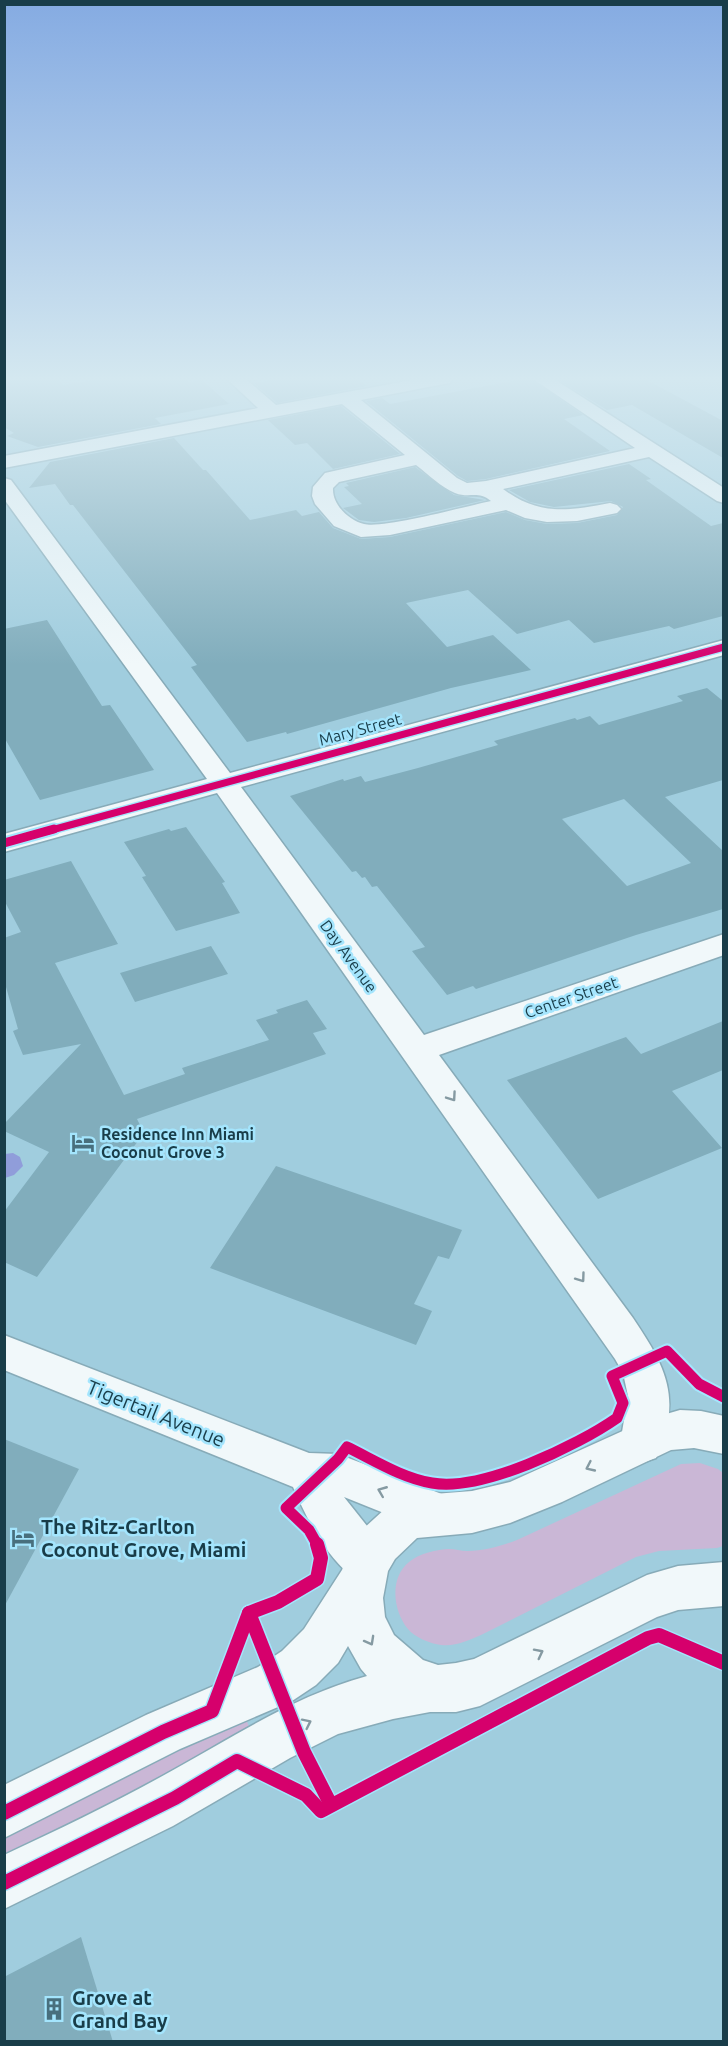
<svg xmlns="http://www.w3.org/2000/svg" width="728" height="2046" viewBox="0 0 728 2046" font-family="Ubuntu,sans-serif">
  <rect width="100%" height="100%" fill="#a0cdde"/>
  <g fill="#cab7d6">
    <path d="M700,1463L718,1469L723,1473V1546L717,1548L659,1551L636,1557L481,1635C469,1640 455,1647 441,1645C431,1644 414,1637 408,1629C393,1611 389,1578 409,1562C418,1554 438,1549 449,1549C455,1549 461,1551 467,1551C485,1551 501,1546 517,1540L681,1464Z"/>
    <path d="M245,1717L251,1731L5,1862V1833Z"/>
  </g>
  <path fill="#909dda" d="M13,1153L20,1157L23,1166L14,1175L5,1178V1154Z"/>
  <g fill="#81adbc" fill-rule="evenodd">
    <path d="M4,379H57L63,385L100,379H186L189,382L202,380L229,404L155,418L161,424L38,447L7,436L14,433L4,427Z"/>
    <path d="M280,379H357L367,386L277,403L254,383Z"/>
    <path d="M523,379H531L583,415L564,419L610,451L486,479L467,481L458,476L366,401L382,398L390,404Z"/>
    <path d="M557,379H645L723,421V458L632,405L607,410Z"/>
    <path d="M341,406L400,454L333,469L307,443L295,445L268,420Z"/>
    <path d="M174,438L203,470H206L250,520L296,510L302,516L319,512L333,528L361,539L390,537L506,512L525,520L547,524L577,523L617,515L623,507L611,501L554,507L530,502L509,490L629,464L651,479L646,480L711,526L723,523V616L674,629L669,626L594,643L569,620L517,634L468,590L406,603L447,647L493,635L531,670L451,688L287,734L286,732L247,742L191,667L197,665L73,505H70L55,484L29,488L50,462Z"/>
    <path d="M415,467L454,495L485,500L406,518L374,522L359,520L343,508L362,504L344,487L349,486L346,483Z"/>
    <path d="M47,620L102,706L110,705L154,770L40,800L4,737V629Z"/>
    <path d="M707,688L723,701V780L665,797L723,851V909L636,935L476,989L473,986L447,995L412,951L425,947L377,886L372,887L365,877L362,878L356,871L352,872L290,796L343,779L344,781L361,776L365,782L418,768L498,745L494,741L575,718L577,720L590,716L599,725L683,701L677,696ZM624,799L691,863L627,886L562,819Z"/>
    <path d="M186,827L225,882L222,883L240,913L176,931L142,877L146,876L124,842L169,829L171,831Z"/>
    <path d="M71,861L118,944L55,963L124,1095L185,1074L182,1068L269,1040L256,1020L278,1013L276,1010L307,1000L327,1029L313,1033L326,1054L137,1119L144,1133L37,1277L4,1262V1212L49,1152L4,1131V1124L81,1044L23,1055L13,1031L18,1029L4,980V938L21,932L4,900V880Z"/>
    <path d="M211,946L228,974L135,1002L120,973Z"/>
    <path d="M723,1021V1070L672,1091L722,1148L598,1199L507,1080L626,1037L641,1054Z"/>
    <path d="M276,1166L462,1230L449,1259L438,1256L414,1304L432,1311L416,1345L210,1268Z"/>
    <path d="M4,1439L79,1469L4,1607Z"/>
    <path d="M81,1937L113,2042H4V1977Z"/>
  </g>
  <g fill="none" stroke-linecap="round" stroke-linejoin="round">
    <g stroke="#87abb8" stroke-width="3">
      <g id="minor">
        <path d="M227,379H246L276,405L418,379H453L450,383L444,384L361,400L457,478L467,483L486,481L635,448L533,379H554L724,488V503L717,501L649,457L503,489C539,516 568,511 610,503L617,505L621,509L617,513L577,521L547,522L525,518L506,510L390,535L361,537L334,526L315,504L312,496L313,487L325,473L405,455L342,404L4,468V456L258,408ZM416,465C429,475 441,487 455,493C470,499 477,490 491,501C467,506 383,529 364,524C348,520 332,504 333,488L339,482Z"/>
        <path d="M4,478L11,480L230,773L724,640V655L241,787L424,1035L724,934V955L439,1055L633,1318C666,1367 683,1399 656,1458L641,1463L626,1458L620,1444L628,1396L623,1373L615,1359L217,793L4,852V834L207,779L4,499Z"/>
        <path d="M4,1335L309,1453L338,1454L452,1498L458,1513L452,1528L436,1534L344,1497L383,1546L390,1561L383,1576L367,1583C361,1581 354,1579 350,1575C324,1553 306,1517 293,1487L4,1370Z"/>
      </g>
    </g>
    <g stroke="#87abb8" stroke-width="3">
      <path id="major" d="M680,1410L701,1411L724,1416V1454L694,1448L671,1450L562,1502L510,1523L472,1533L417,1538L395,1559L388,1571L383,1598L385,1617L394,1635L423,1660L438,1665L456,1663L474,1659L647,1575L678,1566L724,1562V1606L678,1610L657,1617L480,1706L456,1712H430L393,1719L338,1734L290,1758L173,1826L4,1909V1855C62,1828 120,1800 175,1769C238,1734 297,1695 367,1676L361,1669L348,1646L338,1663L316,1685L292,1701L180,1749L4,1838V1785L146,1715L258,1667L282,1651L304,1629L342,1570L352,1546L363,1529L386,1508L421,1495L472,1491L510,1482L649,1419Z"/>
    </g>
    <use href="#minor" fill="#f1f8fa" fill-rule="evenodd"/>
    <use href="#major" fill="#f1f8fa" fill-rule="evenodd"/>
    <g stroke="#a4e5fd" stroke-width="10">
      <path id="cycleway-far3" d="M48,831L724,647"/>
    </g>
    <g stroke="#a4e5fd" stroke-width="13">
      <path id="cycleway-far2" d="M4,843L54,829"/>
    </g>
    <g stroke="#a4e5fd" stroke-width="15">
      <path id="cycleway-far1" d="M318,1546L309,1530L286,1508L338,1459L347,1447C374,1460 402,1478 432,1483C481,1492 577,1446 617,1418L623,1403L612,1376L667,1351L699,1384L724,1397"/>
    </g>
    <g stroke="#a4e5fd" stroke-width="17">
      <g id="cycleway">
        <path d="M249,1613L304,1752L331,1805"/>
        <path d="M4,1813L163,1732L212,1711L249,1613L278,1602L317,1579L321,1558L317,1544"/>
        <path d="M4,1883L175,1798L237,1761L306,1795L321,1811L648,1638L659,1635L724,1663"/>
      </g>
    </g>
    <use href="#cycleway-far3" stroke="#d6006c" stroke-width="7"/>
    <use href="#cycleway-far2" stroke="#d6006c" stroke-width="9"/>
    <use href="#cycleway-far1" stroke="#d6006c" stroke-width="11"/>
    <use href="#cycleway" stroke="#d6006c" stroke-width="14"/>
  </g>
  <defs><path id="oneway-chevron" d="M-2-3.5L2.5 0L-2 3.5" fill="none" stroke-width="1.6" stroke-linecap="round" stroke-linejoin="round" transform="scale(1.5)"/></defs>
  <g stroke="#859aa2">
    <use href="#oneway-chevron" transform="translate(452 1097) rotate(55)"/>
    <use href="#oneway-chevron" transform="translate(581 1278) rotate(54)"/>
    <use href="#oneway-chevron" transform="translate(590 1467) rotate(155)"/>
    <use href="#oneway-chevron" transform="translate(382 1491) rotate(-158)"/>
    <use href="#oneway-chevron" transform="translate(370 1641) rotate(61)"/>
    <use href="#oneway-chevron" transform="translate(539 1653) rotate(-27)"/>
    <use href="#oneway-chevron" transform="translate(307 1723) rotate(-26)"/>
  </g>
  <linearGradient id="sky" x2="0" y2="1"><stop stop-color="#85abe2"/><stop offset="0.57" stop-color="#d4e8f0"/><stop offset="1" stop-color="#d4e8f0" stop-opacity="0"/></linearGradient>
  <rect width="728" height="665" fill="url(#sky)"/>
  <defs>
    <g id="hotel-bare" transform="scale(1.8)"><path d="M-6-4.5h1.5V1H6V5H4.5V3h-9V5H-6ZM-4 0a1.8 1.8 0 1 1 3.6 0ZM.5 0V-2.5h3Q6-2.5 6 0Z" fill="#486f7d" stroke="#a4e5fd" stroke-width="2.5" paint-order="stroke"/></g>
    <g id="building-bare" transform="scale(1.8)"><path d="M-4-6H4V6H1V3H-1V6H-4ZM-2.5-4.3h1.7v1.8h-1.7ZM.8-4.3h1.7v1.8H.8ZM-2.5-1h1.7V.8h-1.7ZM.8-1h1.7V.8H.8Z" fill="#486f7d" stroke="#a4e5fd" stroke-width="2.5" paint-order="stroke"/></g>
  </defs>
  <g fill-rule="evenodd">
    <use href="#hotel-bare" x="83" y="1143"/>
    <use href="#hotel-bare" x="23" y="1538"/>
    <use href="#building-bare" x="54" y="2009"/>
  </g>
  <g text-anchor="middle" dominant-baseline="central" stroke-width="5" stroke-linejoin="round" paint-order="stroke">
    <g font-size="16" fill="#193d49" stroke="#a4e5fd">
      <text transform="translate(360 729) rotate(-15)">Mary Street</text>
      <text transform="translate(349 956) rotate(54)">Day Avenue</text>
      <text transform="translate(571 997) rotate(-19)">Center Street</text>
    </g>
    <g font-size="16" font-weight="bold" fill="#193d49" stroke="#a4e5fd" text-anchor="start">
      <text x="101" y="1134">Residence Inn Miami<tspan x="101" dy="18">Coconut Grove 3</tspan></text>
    </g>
    <g font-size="20" fill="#193d49" stroke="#a4e5fd">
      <text transform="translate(156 1413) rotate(22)">Tigertail Avenue</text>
    </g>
    <g font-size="20" font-weight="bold" fill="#193d49" stroke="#a4e5fd" text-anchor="start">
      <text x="41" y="1526">The Ritz-Carlton<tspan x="41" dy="23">Coconut Grove, Miami</tspan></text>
      <text x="72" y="1997">Grove at<tspan x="72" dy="23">Grand Bay</tspan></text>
    </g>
  </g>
  <rect width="728" height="2046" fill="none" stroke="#193d49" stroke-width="12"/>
</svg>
